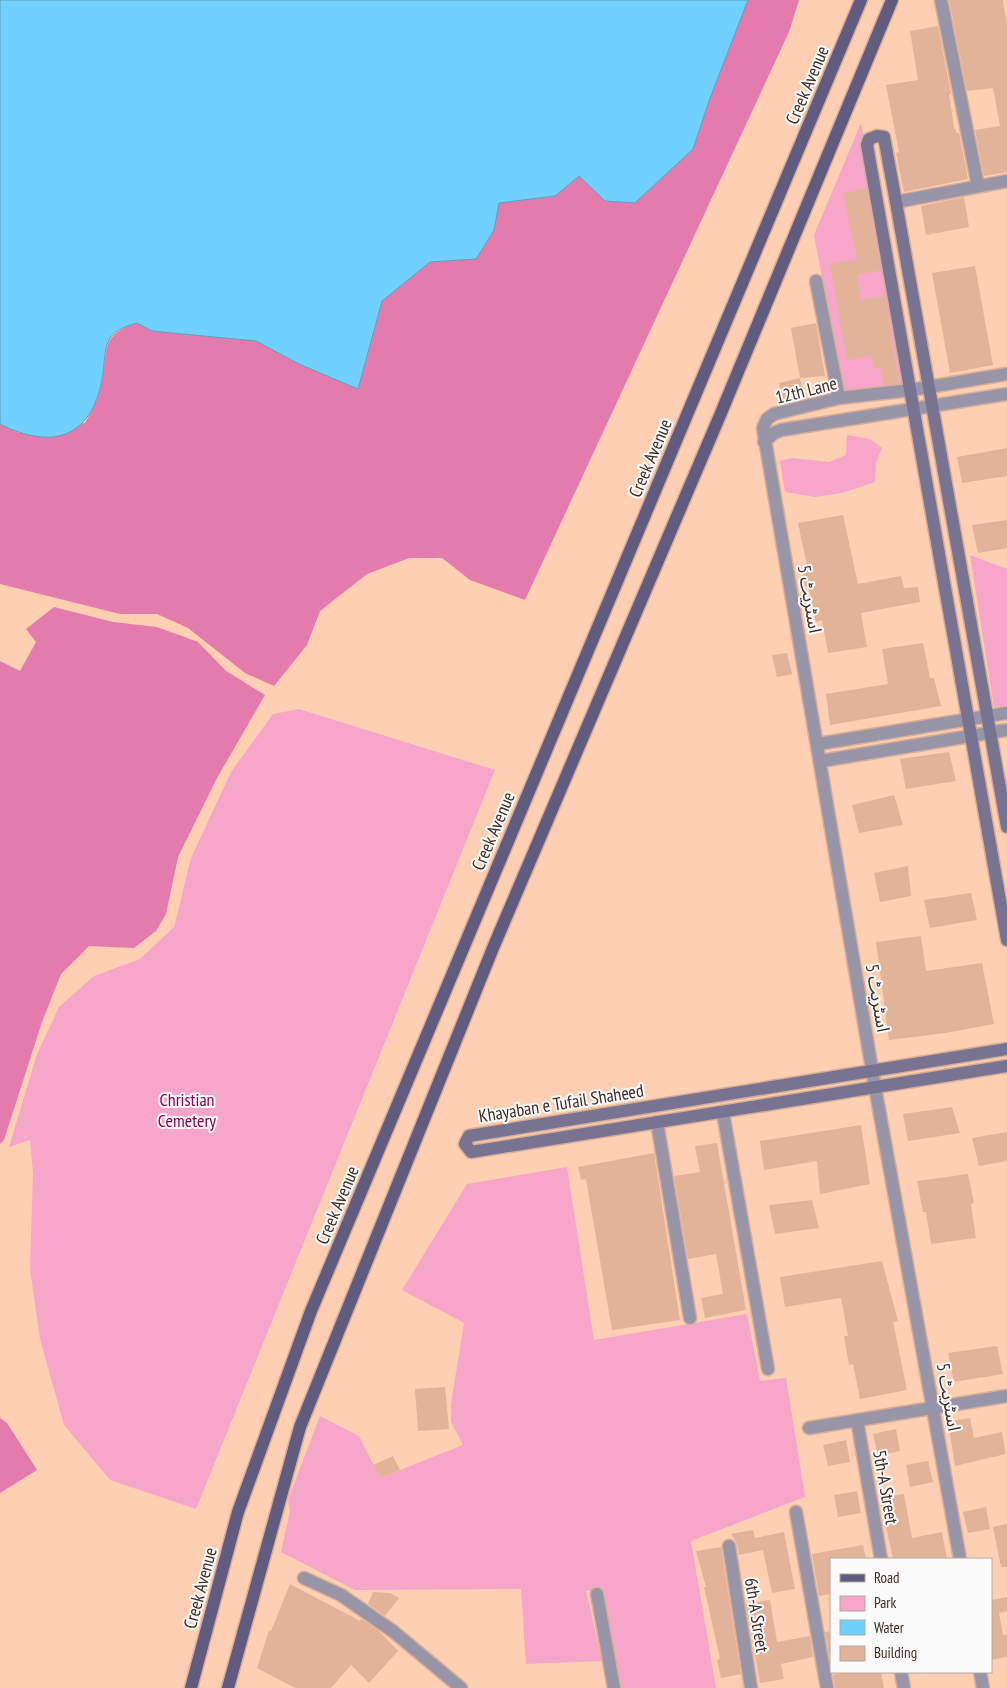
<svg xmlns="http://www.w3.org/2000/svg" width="1007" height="1688" viewBox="0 0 1007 1688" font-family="'PT Sans Narrow','Noto Sans Arabic',sans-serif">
  <rect width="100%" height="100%" fill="#ffcfb3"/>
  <g fill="#f5a6c9">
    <path d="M861,123L906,384L844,393L814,235Z"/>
    <path d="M847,435L870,439L882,448L876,463L875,482L842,493L815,497L785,492L780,461L792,458L829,462L846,455Z"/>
    <path d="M970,555L1007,569V705L994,707Z"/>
    <path d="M299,709L495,770L196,1509L110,1480L64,1425L40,1339L30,1269L33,1173L30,1140L9,1147L37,1054L59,1007L94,976L140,959L174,927L191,858L231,772L273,714Z"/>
    <path d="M567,1167L594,1340L747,1314L760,1381L786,1378L805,1497L691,1541L716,1688H619L599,1591H586L602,1661L526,1664L521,1589L355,1590L281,1552L290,1511L288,1500L320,1416L359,1436L380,1478L463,1445L451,1422V1404L464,1323L402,1290L467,1184Z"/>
  </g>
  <g fill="#e37bac">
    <path d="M748,0H799L789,32L525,600L470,580L442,558H409L367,574L320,611L307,645L274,686L245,673L188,628L157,614H120L0,584V424L19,433L85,423C93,409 99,396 102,380C108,349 101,334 137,323L152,331L256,341L299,364L358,389L382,301L430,262L476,259L494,230L498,203L555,196L579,176L605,201L693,149L710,98Z"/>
    <path d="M54,607L113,622L157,627L198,642L226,671L265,695L217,778L178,857L166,914L156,931L134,948L89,946L61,974L42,1022L4,1140L0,1144V661L20,671L36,642L26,629Z"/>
    <path d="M0,1418L7,1423L37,1470L0,1493Z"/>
  </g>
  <path fill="#70d0ff" stroke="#619ebc" d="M0,0H748L710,98L693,149L635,203L605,201L579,176L555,196L499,203L494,230L476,259L430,262L382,301L358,389L299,364L256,341L152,331L137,323C127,326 116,329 110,338C103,350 105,365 102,379C91,439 51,450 0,424Z"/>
  <g fill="#e2b399">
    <path d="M949,0H1003L1007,25V172L984,176L975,130L1000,126L993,88L967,91Z"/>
    <path d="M938,26L951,94H949L954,127L957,133H959L968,179L904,192L896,153L899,152L886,85L918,80L910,31Z"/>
    <path d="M866,188L881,270L857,275L861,300L885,296L899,383L884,385L881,368L874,369L871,356L847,360L830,264L857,259L843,193Z"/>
    <path d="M964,197L969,227L926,235L921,206Z"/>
    <path d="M975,266L993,365L950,373L932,273Z"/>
    <path d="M816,323L825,376L800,378L791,328Z"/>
    <path d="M800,378L804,398L782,402L779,383Z"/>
    <path d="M1007,448V476L962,483L957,457Z"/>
    <path d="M843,515L858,584L901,576L904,588L918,587L920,602L861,613L867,647L828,653L822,620L816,622L808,586L804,587L802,571L808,570L798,523Z"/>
    <path d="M1007,520V548L978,553L972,525Z"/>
    <path d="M923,643L930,678H934L941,706L830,725L826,694L888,684L882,649Z"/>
    <path d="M787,653L792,674L777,677L772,655Z"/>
    <path d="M949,752L956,781L906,789L900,759Z"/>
    <path d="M894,795L903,825L859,833L852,805Z"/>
    <path d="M908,866L911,896L880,902L874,873Z"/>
    <path d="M971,893L977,920L930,928L924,900Z"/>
    <path d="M921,936L926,971L982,963L994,1024L946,1033L889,1040L876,942Z"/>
    <path d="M952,1107L960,1133L908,1141L903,1114Z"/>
    <path d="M861,1125L870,1184L820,1194L817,1161L764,1170L760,1141Z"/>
    <path d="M1007,1132V1161L979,1166L972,1138Z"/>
    <path d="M717,1143L746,1310L705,1318L701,1298L723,1294L716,1254L688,1259L674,1176L700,1172L695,1146Z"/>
    <path d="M654,1153L680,1320L612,1330L586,1179L581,1180L578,1167Z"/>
    <path d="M968,1174L974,1203L971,1204L976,1238L931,1244L926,1212H923L917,1181Z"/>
    <path d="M812,1200L819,1228L775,1234L769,1205Z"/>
    <path d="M882,1261L898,1321L893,1322L907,1390L860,1399L853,1364L849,1365L844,1336H848L841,1298L785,1307L780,1277Z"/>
    <path d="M997,1346L1003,1374L954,1382L948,1353Z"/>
    <path d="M445,1387L449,1429L418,1431L415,1389Z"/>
    <path d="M970,1418L974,1438L1002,1432L1006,1454L955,1466L948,1422Z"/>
    <path d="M896,1429L900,1451L878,1456L873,1434Z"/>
    <path d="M846,1440L850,1462L828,1466L823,1445Z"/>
    <path d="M393,1456L400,1470L380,1478L373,1465Z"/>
    <path d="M928,1461L933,1482L910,1487L906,1465Z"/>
    <path d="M857,1491L861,1513L838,1517L834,1495Z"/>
    <path d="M904,1494L912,1538L942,1532L947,1559H893L880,1498Z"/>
    <path d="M986,1507L990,1529L968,1533L963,1512Z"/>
    <path d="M1007,1524V1567H1001L993,1527Z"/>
    <path d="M753,1530L755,1538L784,1532L795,1589L772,1593L763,1550L739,1555L737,1544L731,1534Z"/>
    <path d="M863,1545L866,1559H831V1594L819,1596L812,1554Z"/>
    <path d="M721,1547L741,1674L721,1678L717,1660L720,1659L704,1587H706L696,1551Z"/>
    <path d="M290,1584L360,1621L361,1619L378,1630L398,1651L369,1683L351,1665L331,1688H295L257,1668L269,1630L271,1631Z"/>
    <path d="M373,1592L390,1593L399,1598L385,1616L368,1604Z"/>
    <path d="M1007,1597V1611L999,1613L1003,1635L1007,1634V1657L991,1660V1600Z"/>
    <path d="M770,1600L777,1642L810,1636L813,1657L781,1664L784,1679L760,1683L746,1604Z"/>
    <path d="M831,1631V1654H829L825,1632Z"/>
    <path d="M848,1672H881L884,1688H835L833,1675Z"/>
  </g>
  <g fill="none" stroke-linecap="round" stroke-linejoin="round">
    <g stroke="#d8ae96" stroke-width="15">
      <g id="street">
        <path d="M941,0L978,186"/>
        <path d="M896,202L1007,181"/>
        <path d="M816,281L839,398"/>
        <path d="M764,442L774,433L781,430L1007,394"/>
        <path d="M818,744L1007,713"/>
        <path d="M821,761L1007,730"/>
        <path d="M723,1113L768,1369"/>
        <path d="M657,1122L690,1318"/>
        <path d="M857,1420L881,1559"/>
        <path d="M809,1428L1007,1396"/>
        <path d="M796,1512L827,1688"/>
        <path d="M729,1546L751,1688"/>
        <path d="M960,1559L875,1087L763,428L767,419L774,414L839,398L911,390L1007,374"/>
        <path d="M304,1578L341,1595L394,1632L461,1688"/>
        <path d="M597,1594L614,1688"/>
        <path d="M901,1672L904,1688"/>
        <path d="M980,1672L983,1688"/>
      </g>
    </g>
    <g stroke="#d8ae96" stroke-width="15">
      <g id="secondary">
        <path d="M1007,827L896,202L884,137L877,136L869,139L867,145L1007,940"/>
        <path d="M1007,1049L469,1136L465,1144L471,1152L1007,1066"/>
      </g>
    </g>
    <g stroke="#d8ae96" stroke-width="15">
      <g id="primary">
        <path d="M191,1688L238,1512L311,1311L861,0"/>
        <path d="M228,1688L300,1427L493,948L721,413L892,0"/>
      </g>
    </g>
    <use href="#street" stroke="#9895a9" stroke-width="12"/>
    <use href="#secondary" stroke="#777391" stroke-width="12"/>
    <use href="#primary" stroke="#615b7f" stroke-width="12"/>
  </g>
  <g text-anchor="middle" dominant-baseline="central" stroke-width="4" stroke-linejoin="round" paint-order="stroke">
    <g font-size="18" fill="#3e2b21" stroke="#fbfbfb">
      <text transform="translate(807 85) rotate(-67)">Creek Avenue</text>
      <text transform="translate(806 390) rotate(-14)">12th Lane</text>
      <text transform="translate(650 458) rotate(-67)">Creek Avenue</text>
      <text transform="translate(810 599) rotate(80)">اسٹریٹ 5</text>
      <text transform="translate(493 831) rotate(-67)">Creek Avenue</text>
      <text transform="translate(878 998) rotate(80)">اسٹریٹ 5</text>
      <text transform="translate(561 1103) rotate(-9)">Khayaban e Tufail Shaheed</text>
      <text transform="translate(337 1205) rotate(-67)">Creek Avenue</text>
      <text transform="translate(949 1397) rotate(80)">اسٹریٹ 5</text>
      <text transform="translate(886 1487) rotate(80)">5th-A Street</text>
      <text transform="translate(200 1588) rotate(-75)">Creek Avenue</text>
      <text transform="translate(757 1615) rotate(81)">6th-A Street</text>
    </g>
    <g font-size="18" fill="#880256" stroke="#fbfbfb">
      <text x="187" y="1099">Christian<tspan x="187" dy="21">Cemetery</tspan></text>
    </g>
  </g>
  <rect x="830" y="1558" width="162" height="115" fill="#fbfbfb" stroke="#afa8a4"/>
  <rect x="840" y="1574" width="25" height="8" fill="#615b7f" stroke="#afa8a4"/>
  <text x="874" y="1583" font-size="15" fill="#3e2b21">Road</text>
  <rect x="840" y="1596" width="25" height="15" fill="#f5a6c9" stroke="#afa8a4"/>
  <text x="874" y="1608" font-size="15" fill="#3e2b21">Park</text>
  <rect x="840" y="1620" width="25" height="15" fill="#70d0ff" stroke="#afa8a4"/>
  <text x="874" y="1633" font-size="15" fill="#3e2b21">Water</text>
  <rect x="840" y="1646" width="25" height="15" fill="#e2b399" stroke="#afa8a4"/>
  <text x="874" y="1658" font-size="15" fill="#3e2b21">Building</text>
</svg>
